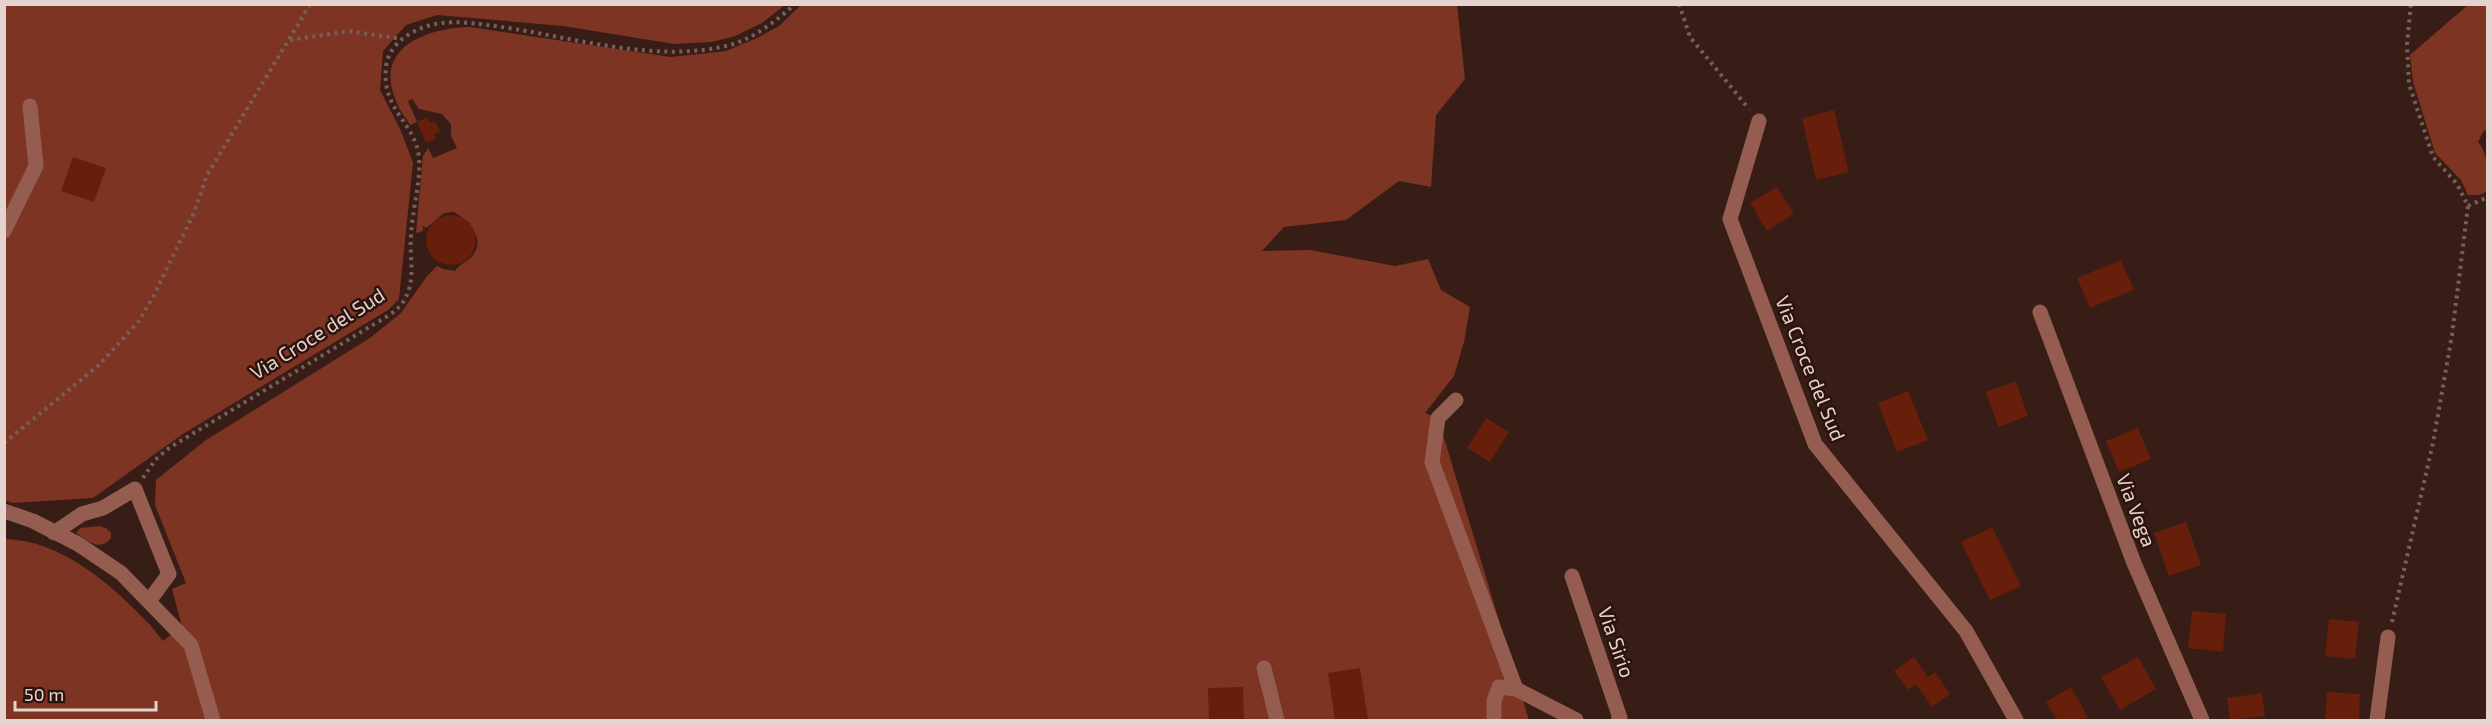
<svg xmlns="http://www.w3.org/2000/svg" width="2492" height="725" viewBox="0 0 2492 725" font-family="'Exo 2',sans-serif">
  <rect width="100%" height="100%" fill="#371d16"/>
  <g fill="#7d3422">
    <path d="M2469,4L2487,5V129L2483,132L2478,142C2489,155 2488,175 2488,191L2479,195H2468L2461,180L2435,153L2413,82L2410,55Z"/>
    <path d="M4,5H785L762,23L735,36L712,42L674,44L563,26L437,15L406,25L383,51L380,90L401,131L413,163L399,299L388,310L183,434L93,498L13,503L4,500Z"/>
    <path d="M801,5H1457L1465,79L1436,115L1431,187L1399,181L1346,220L1284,227L1262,251L1310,250L1395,266L1428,259L1441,290L1470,307L1464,342L1454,376L1425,413L1438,418L1529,720H5V539C59,540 109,582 145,620C152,626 157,634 163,641L182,626L172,589L186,583L155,505L156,480L206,440L370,338L401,313L427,276L437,266L443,269L455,271C459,264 468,262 473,255C486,238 468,220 454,212L444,213L426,228L423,226V231L416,233L423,156L428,148L433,158L457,148L451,136V124L442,114L419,109L412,99L408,101L417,122L410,125C406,118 399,110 396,101C373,47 427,28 470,27L671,57L726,51L757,38L779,26Z"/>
    <path d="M99,526L106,528L111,533V538C100,552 87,541 76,533L80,528Z"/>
  </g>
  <g fill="#671e0b">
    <path d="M1834,110L1849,172L1816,180L1802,118Z"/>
    <path d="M427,117L430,123L435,121L440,132L434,134L436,139L426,143L417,122Z"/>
    <path d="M73,157L106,168L94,202L61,191Z"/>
    <path d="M1777,187L1794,214L1767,231L1750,203Z"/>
    <circle cx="451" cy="240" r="25"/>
    <path d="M2121,260L2134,290L2090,308L2077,278Z"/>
    <path d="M2016,381L2028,416L1998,427L1986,392Z"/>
    <path d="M1908,391L1928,440L1897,452L1878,403Z"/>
    <path d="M1486,418L1509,432L1490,462L1467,448Z"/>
    <path d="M2138,428L2151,459L2119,472L2106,441Z"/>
    <path d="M2186,522L2201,565L2169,576L2154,533Z"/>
    <path d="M1992,527L2021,586L1990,600L1961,542Z"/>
    <path d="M2192,611L2226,614L2223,652L2188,648Z"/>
    <path d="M2329,619L2359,622L2355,659L2325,656Z"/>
    <path d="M1914,657L1928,677L1935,672L1950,694L1932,707L1916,684L1908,690L1894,671Z"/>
    <path d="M2138,657L2156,689L2120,710L2101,677Z"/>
    <path d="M1360,668L1368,720H1335L1328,673Z"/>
    <path d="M1243,687L1244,720H1209L1208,688Z"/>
    <path d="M2071,687L2088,717L2083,720H2057L2046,702Z"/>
    <path d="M2327,692L2360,694L2359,720H2325Z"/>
    <path d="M2262,693L2265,716L2230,720L2227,698Z"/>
  </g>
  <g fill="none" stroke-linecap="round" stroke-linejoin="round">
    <g stroke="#77605a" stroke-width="4" stroke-dasharray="3 4.5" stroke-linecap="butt">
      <path d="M1679,4L1690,37L1749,109"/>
      <path d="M290,40L349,31L402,39"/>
      <path d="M2468,206L2488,197"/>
      <path d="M4,443L98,366L139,321L155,293L193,215L207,175L309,6L313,4"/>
      <path d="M143,478L155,460L169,448L371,326C381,320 397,312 403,302C417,281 409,258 411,235C412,211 421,182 419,159C417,123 381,111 386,67C387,55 395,44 405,37C430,19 458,21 487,25C563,34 650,64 726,46C752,40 775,22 795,4"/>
      <path d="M2392,622L2433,443L2452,335L2468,206L2457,184L2433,157L2409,84L2407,44L2411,4"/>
    </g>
    <g stroke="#945d4f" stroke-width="15">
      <path d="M1759,121L1730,219L1815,444L1966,631L2016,720"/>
      <path d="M4,231L36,166L30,106"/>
      <path d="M2040,312L2134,563L2202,720"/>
      <path d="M1456,400L1438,418L1432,462L1516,689"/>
      <path d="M4,511L33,521L78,544L121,573L191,645L213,720"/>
      <path d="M54,533L82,514L103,508L135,489L169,574L149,601"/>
      <path d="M1572,576L1620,718L1618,720"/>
      <path d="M1264,668L1277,720"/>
      <path d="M1494,720V701L1499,687L1516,689L1576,720"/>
      <path d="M2377,720L2388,637"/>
    </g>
  </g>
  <g text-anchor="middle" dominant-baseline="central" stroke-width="5" stroke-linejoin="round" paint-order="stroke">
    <g font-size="20" fill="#e5d3ce" stroke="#2d130d">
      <text transform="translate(317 333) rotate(-32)">Via Croce del Sud</text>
      <text transform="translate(1811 368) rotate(68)">Via Croce del Sud</text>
      <text transform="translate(2137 510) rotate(69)">Via Vega</text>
      <text transform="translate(1617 642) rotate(71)">Via Sirio</text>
    </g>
  </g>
  <rect width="2492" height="725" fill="none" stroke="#e5d3ce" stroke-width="12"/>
  <path d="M15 701v9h141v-9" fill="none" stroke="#e5d3ce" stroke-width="3"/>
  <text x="24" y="701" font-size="18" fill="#e5d3ce" stroke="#2d130d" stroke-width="4.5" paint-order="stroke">50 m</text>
</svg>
